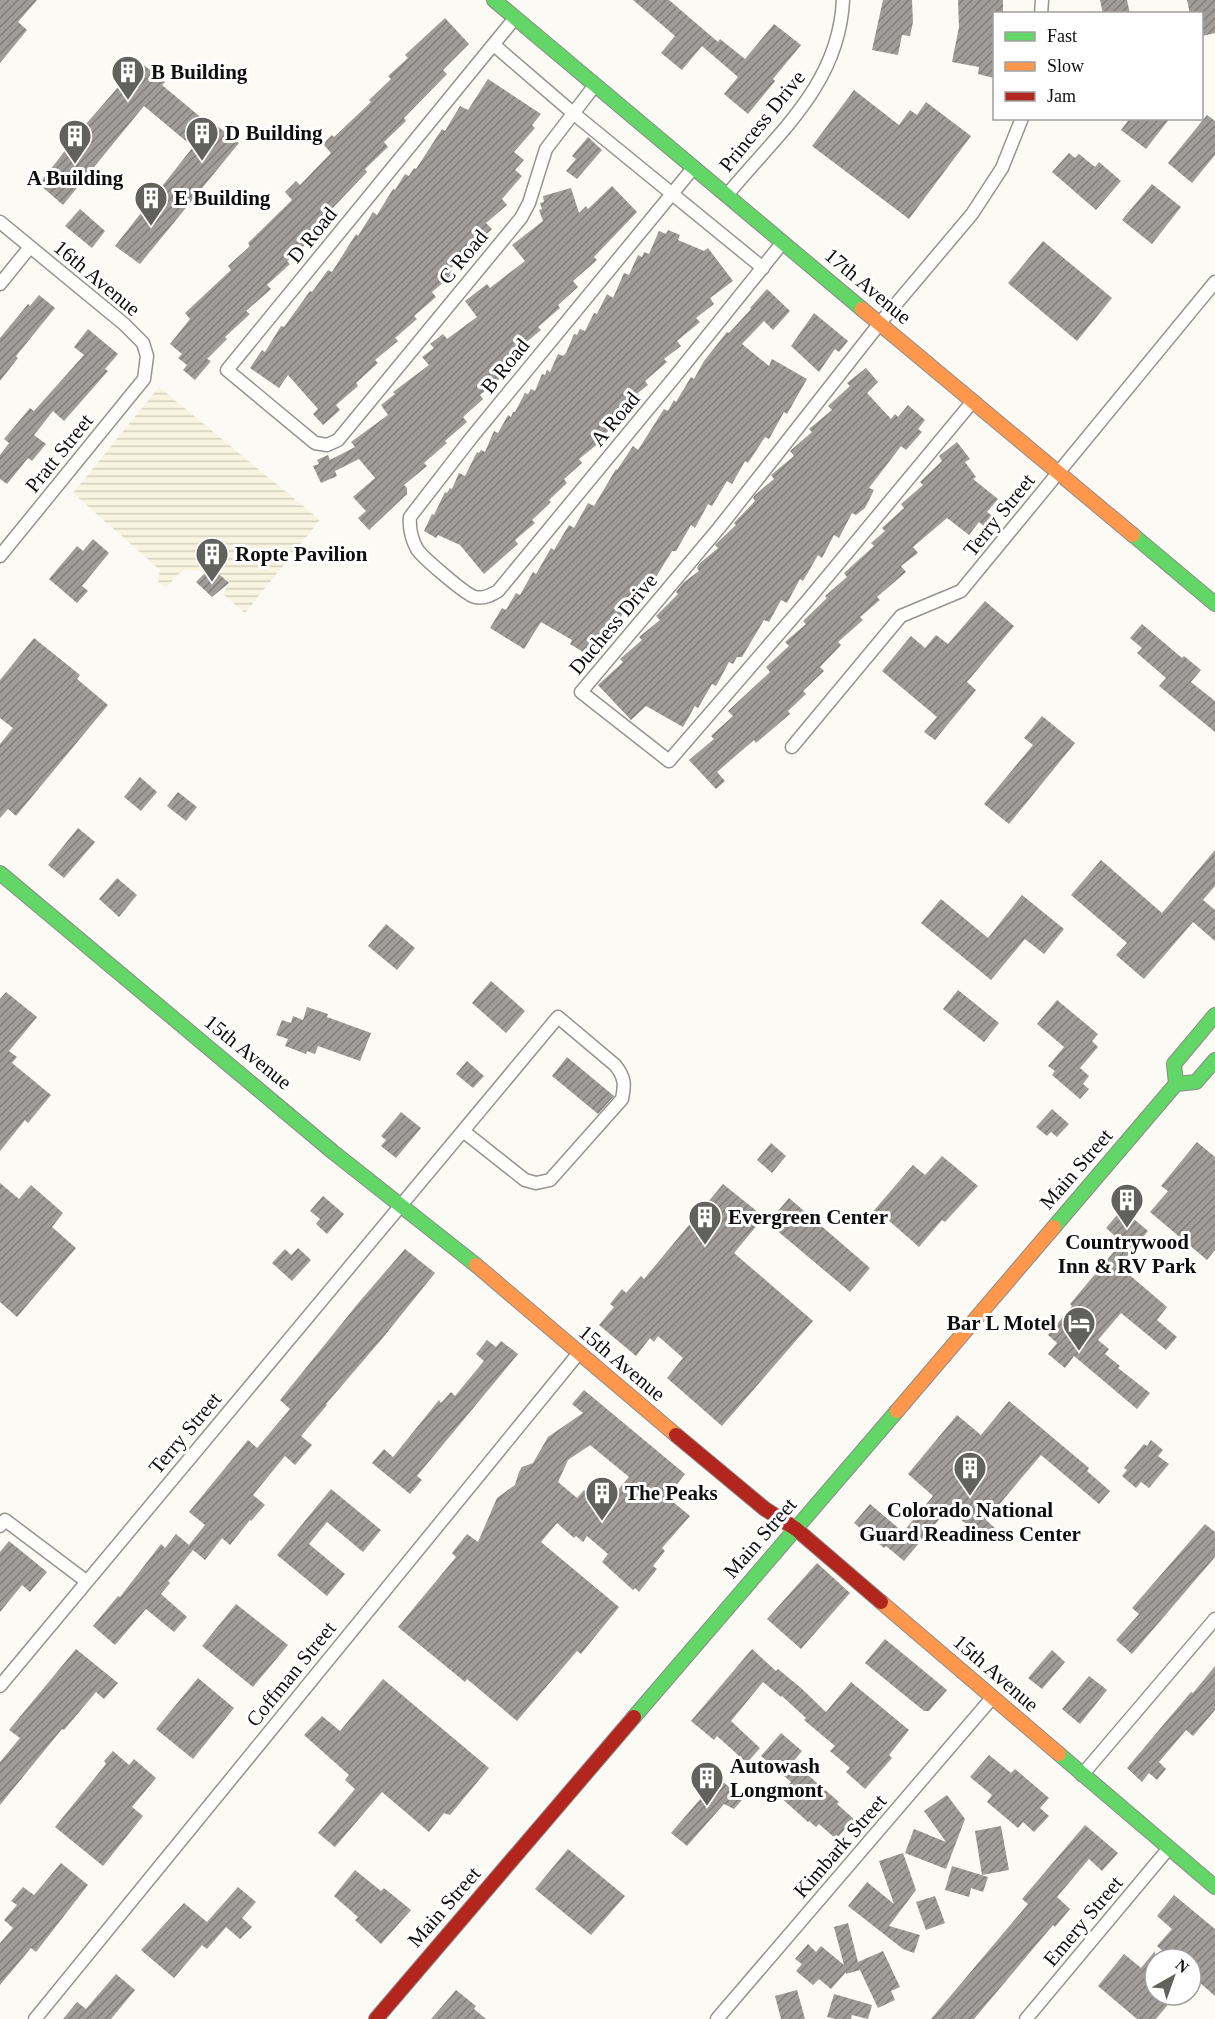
<svg xmlns="http://www.w3.org/2000/svg" width="1215" height="2019" viewBox="0 0 1215 2019" font-family="Georgia,serif">
  <defs>
    <pattern id="farmland-rules" width="6" height="5" patternUnits="userSpaceOnUse" patternTransform="scale(1.5)"><rect width="6" height="5" fill="#f8f4e0"/><path d="M0 2.5h6" fill="none" stroke="#d3d0bf"/></pattern>
    <pattern id="building-hatch" width="6" height="6" patternUnits="userSpaceOnUse" patternTransform="scale(1.5)"><rect width="6" height="6" fill="#9f9c99"/><path d="M-1 1l2-2M0 6l6-6M5 7l2-2" fill="none" stroke="#807e7b"/></pattern>
  </defs>
  <rect width="100%" height="100%" fill="#fcfaf4"/>
  <path fill="url(#farmland-rules)" d="M159,387L320,520L245,613L223,594L229,583L211,567L202,571L183,570L166,587L158,583L160,570L73,493Z"/>
  <g fill="url(#building-hatch)" fill-rule="evenodd">
    <path d="M0,0H37L18,22L27,30L0,63Z"/>
    <path d="M633,0H669L718,42L720,39L745,59L774,24L801,45L773,79L775,81L748,114L724,94L738,77L702,46L682,70L661,53L675,36Z"/>
    <path d="M883,0H912L913,22L910,36L902,35L898,55L872,50Z"/>
    <path d="M958,0H1003V14H994V78L978,74L979,67L952,62L959,27Z"/>
    <path d="M1100,0H1127L1130,14H1103Z"/>
    <path d="M1187,0H1215V33L1202,36V14H1190Z"/>
    <path d="M445,18L469,44L443,70L447,74L404,118L406,121L384,142L388,147L365,169L367,172L327,214L329,216L307,238L309,241L287,261L290,264L267,285L271,289L246,311L250,314L225,337L227,339L207,359L211,361L195,380L183,370L187,365L178,358L182,354L170,344L190,319L185,313L231,270L228,266L250,246L248,243L292,200L285,192L296,181L300,185L331,153L323,144L332,135L334,137L371,102L369,100L391,79L388,76L408,58L405,55Z"/>
    <path d="M140,62L165,82L162,85L210,125L212,122L239,143L140,264L115,246L193,147L144,106L63,205L39,184L86,124Z"/>
    <path d="M488,79L541,114L532,125L535,128L514,152L524,160L515,170L522,176L502,199L507,205L486,223L492,229L450,269L454,273L432,292L436,297L414,316L417,319L395,338L398,341L375,360L378,363L356,383L358,386L336,405L340,410L323,425L313,414L318,409L288,375L279,388L250,368L262,350L265,352L281,326L284,327L310,291L312,292L328,270L332,272L356,234L358,236L373,212L377,215L393,189L395,190L405,174L409,176L414,168L416,169L442,129L445,131L460,106L468,110Z"/>
    <path d="M854,90L899,125L910,110L917,115L926,102L971,136L909,219L812,146Z"/>
    <path d="M1207,115L1215,121V155L1192,183L1168,163Z"/>
    <path d="M1130,118H1170L1146,149L1121,130Z"/>
    <path d="M588,137L602,150L577,179L566,171L576,159L572,156Z"/>
    <path d="M1069,153L1075,158L1079,154L1095,167L1099,162L1121,181L1096,210L1052,172Z"/>
    <path d="M1152,184L1181,207L1152,244L1122,220Z"/>
    <path d="M612,186L637,212L594,257L597,260L573,281L578,287L558,305L560,308L538,327L541,330L518,349L522,353L499,372L503,376L480,395L483,399L463,417L467,422L445,441L447,443L424,463L427,466L404,485L407,488V494L369,530L358,518L366,511L353,497L375,478L359,459L335,471L337,476L321,483L313,466L319,464L317,460L328,455L330,460L355,447L351,442L388,415L381,405L395,394L393,392L429,365L422,357L434,348L430,344L443,334L447,339L477,317L465,301L487,284L490,288L525,261L512,245L543,221L539,210L542,209L540,203L544,202L543,196L571,188L579,213L586,206L588,209Z"/>
    <path d="M80,209L105,231L92,248L65,226Z"/>
    <path d="M668,230L680,235L678,240L704,251L708,248L733,281L710,298L714,304L696,318L700,322L677,341L681,346L664,359L667,362L645,381L648,385L629,400L633,404L614,420L617,424L597,440L599,443L579,459L582,463L564,479L567,483L549,500L551,502L532,520L535,523L515,540L518,544L484,574L460,545L438,535L436,538L424,531L432,514L434,515L445,492L447,493L450,488L452,489L459,473L465,476L477,452L479,453L481,450L485,452L494,431L498,433L508,415L511,417L513,412H515L525,393L528,394L531,389L535,391L542,374L545,375L547,370L550,372L558,354L563,356L566,353L574,334L577,335L580,329L585,331L594,313L597,314L607,294L613,298L624,273L629,275L638,255L642,257L644,252L649,254L659,231L666,234Z"/>
    <path d="M1043,241L1112,298L1077,341L1008,283Z"/>
    <path d="M767,289L790,311L773,330L764,321L742,344L769,366L772,359L807,379L787,414L784,412L769,439L765,437L748,463L745,461L732,484L727,481L712,506L708,504L695,528L691,525L676,551H672L656,577L652,574L636,599L633,597L628,604L618,622L614,620L610,628L606,626L588,655L570,644L572,640L541,622L524,649L490,628L502,608L506,610L516,593L520,595L533,572L536,574L551,548L554,550L569,525L574,528L588,503L594,506L616,469L617,470L633,446L638,450L664,409L668,411L674,400L676,402L691,377L694,379L704,361L727,332L729,333L751,309L750,308Z"/>
    <path d="M39,295L55,308L16,356L18,358L0,381V338L28,304L30,306Z"/>
    <path d="M814,313L848,341L839,352L835,349L819,372L791,346Z"/>
    <path d="M88,329L118,354L105,369L108,371L64,421L53,411L34,435L46,444L32,461L28,458L7,484L0,479V455L9,443L4,439L30,408L34,411L84,355L74,347Z"/>
    <path d="M866,368L878,382L867,393L891,419L895,414L898,417L908,405L925,420L918,429L922,432L906,450L901,446L869,488L874,490L865,508L856,515L852,513L839,538L834,535L822,558L818,555L803,581L800,579L787,603L781,600L769,622L764,620L742,657H737L733,664L729,662L716,686L712,684L698,708L695,706L683,727L646,706L631,720L598,685L623,662L620,659L642,640L639,637L660,620L656,616L678,594L676,592L683,583L699,571L697,568L699,564L718,548L715,545L736,525L734,523L755,501L753,498L755,495L774,479L771,475L794,456L790,451L812,432L809,429L832,410L828,406L850,386L847,383Z"/>
    <path d="M957,442L970,459L965,462L976,477L973,479L998,499L987,512L992,516L984,526L979,522L969,535L947,518L913,547L918,553L901,566L906,572L877,597L880,600L860,617L863,620L838,642L841,645L820,667L824,671L803,691L806,694L788,711L790,714L756,743L754,740L717,772L725,781L716,789L689,760L714,739L711,736L733,716L728,711L770,672L766,667L789,646L785,642L806,624L803,621L827,598L825,596L847,577L844,573L874,546L871,543L885,531L882,528L904,508L901,504L923,485L920,482L942,461L939,456Z"/>
    <path d="M93,539L109,553L82,586L88,591L77,603L49,579L77,546L83,551Z"/>
    <path d="M211,567L229,583L212,597L196,582Z"/>
    <path d="M985,601L1014,626L967,682L976,690L935,740L924,732L937,717L882,671L911,636L925,648L936,635L948,644Z"/>
    <path d="M1142,624L1182,658L1184,656L1201,670L1191,682L1215,701V732L1159,686L1166,678L1137,653L1142,648L1130,638Z"/>
    <path d="M34,638L80,675L77,679L108,705L16,816L8,809L0,818V744L13,728L0,718V680Z"/>
    <path d="M1042,716L1075,743L1009,824L984,804L1033,745L1024,738Z"/>
    <path d="M140,777L157,792L141,811L124,797Z"/>
    <path d="M178,792L197,807L186,821L167,806Z"/>
    <path d="M78,828L95,842L64,878L48,865Z"/>
    <path d="M1215,850V886L1203,900L1215,910V941L1193,922L1144,979L1116,955L1127,943L1071,895L1101,860L1162,913Z"/>
    <path d="M117,878L137,895L119,917L99,899Z"/>
    <path d="M1022,895L1064,929L1044,954L1025,939L991,980L921,923L941,899L988,938Z"/>
    <path d="M386,924L415,948L397,970L368,946Z"/>
    <path d="M491,981L525,1011L506,1033L472,1003Z"/>
    <path d="M958,990L999,1023L984,1042L943,1009Z"/>
    <path d="M6,992L37,1017L9,1051L17,1057L12,1063L51,1095L28,1123L25,1120L0,1151V999Z"/>
    <path d="M1057,1000L1098,1034L1092,1041L1098,1047L1080,1068L1089,1076L1083,1084L1089,1089L1080,1099L1052,1075L1055,1071L1048,1066L1064,1047L1037,1024Z"/>
    <path d="M307,1007L328,1014L327,1017L371,1033L360,1061L318,1046L315,1054L307,1051L306,1054L285,1046L288,1039L276,1035L282,1020L291,1023L293,1016L303,1020Z"/>
    <path d="M567,1057L614,1096L598,1114L552,1076Z"/>
    <path d="M467,1061L484,1076L473,1088L456,1074Z"/>
    <path d="M1052,1109L1069,1124L1057,1137L1051,1132L1047,1136L1036,1127Z"/>
    <path d="M401,1112L421,1128L396,1158L381,1146L386,1140L381,1136Z"/>
    <path d="M1197,1142L1215,1157V1250L1207,1260L1150,1212L1168,1191L1161,1186Z"/>
    <path d="M771,1143L786,1156L772,1173L757,1160Z"/>
    <path d="M942,1156L978,1186L945,1222L942,1220L919,1247L887,1219L883,1224L871,1214L913,1165L925,1175Z"/>
    <path d="M0,1183L19,1199L31,1185L63,1213L52,1227L76,1248L17,1317L0,1302Z"/>
    <path d="M723,1184L764,1217L734,1253L813,1321L722,1426L667,1378L683,1358L658,1336L654,1342L650,1338L636,1356L599,1325L614,1307L610,1304L622,1289L626,1293L641,1276L644,1279Z"/>
    <path d="M323,1196L344,1214L327,1234L316,1224L320,1219L310,1211Z"/>
    <path d="M789,1198L870,1268L850,1292L768,1223Z"/>
    <path d="M1122,1209L1148,1231L1119,1266L1167,1307L1157,1320L1177,1337L1166,1350L1121,1313L1098,1340L1109,1349L1105,1354L1120,1366L1118,1368L1150,1393L1137,1409L1074,1356L1065,1368L1048,1354L1057,1343L1048,1335L1072,1306L1070,1304L1122,1242L1106,1228Z"/>
    <path d="M298,1248L311,1260L292,1281L272,1263L285,1249L291,1255Z"/>
    <path d="M405,1249L435,1273L381,1340L326,1404L327,1405L301,1436L312,1445L295,1465L285,1456L253,1495L265,1505L251,1521L250,1520L230,1545L222,1538L205,1560L193,1550L168,1581L170,1583L161,1594L187,1617L174,1632L146,1609L115,1645L93,1626L118,1596L120,1597L161,1544L165,1548L176,1534L189,1545L205,1525L189,1512L248,1440L257,1448L290,1409L280,1400L360,1301Z"/>
    <path d="M487,1340L496,1347L501,1341L518,1354L417,1476L422,1480L410,1494L372,1463L384,1449L393,1457L439,1400L441,1403L451,1392L455,1396L484,1361L476,1354Z"/>
    <path d="M584,1390L685,1474L667,1497L690,1516L662,1548L665,1551L653,1566L657,1569L639,1592L635,1588L633,1590L602,1562L608,1554L587,1536L583,1542L576,1536L574,1538L557,1523L541,1542L619,1607L581,1654L577,1651L517,1721L467,1679L465,1682L398,1627L456,1557L452,1553L467,1534L478,1542L497,1498L515,1485L519,1472L522,1467L533,1463L548,1437L583,1413L572,1404ZM590,1445L629,1477L604,1506L584,1490L577,1498L558,1482L568,1460Z"/>
    <path d="M1009,1401L1089,1468L1087,1471L1110,1491L1099,1504L1041,1455L986,1520L997,1530L987,1541L948,1509L904,1561L886,1546L884,1548L854,1523L870,1504L903,1532L933,1496L908,1474L957,1415L981,1435Z"/>
    <path d="M1151,1440L1163,1450L1158,1456L1169,1464L1149,1488L1141,1482L1136,1488L1122,1476L1127,1470L1124,1468L1144,1444L1147,1446Z"/>
    <path d="M331,1489L381,1530L363,1552L327,1522L309,1544L345,1574L327,1596L277,1555Z"/>
    <path d="M1205,1524L1215,1532V1557L1132,1654L1116,1640L1139,1614L1132,1608Z"/>
    <path d="M9,1541L47,1572L30,1592L22,1585L0,1612V1552Z"/>
    <path d="M817,1563L850,1593L801,1649L767,1619Z"/>
    <path d="M236,1604L288,1645L253,1687L202,1646Z"/>
    <path d="M885,1639L947,1690L929,1711H924L865,1663Z"/>
    <path d="M76,1649L118,1683L104,1699L96,1692L64,1730L62,1729L0,1805V1762L20,1738L9,1730Z"/>
    <path d="M752,1649L776,1671L778,1669L801,1688L826,1712L851,1682L909,1730L889,1755L892,1758L865,1789L846,1772L850,1768L830,1751L835,1746L804,1720L806,1718L782,1696L781,1697L763,1682L731,1721L760,1748L747,1763L717,1736L714,1740L691,1721Z"/>
    <path d="M1052,1650L1065,1662L1042,1689L1028,1678Z"/>
    <path d="M1215,1666V1710L1193,1736L1186,1730L1159,1762L1166,1769L1157,1780L1149,1773L1142,1782L1127,1768L1191,1692L1193,1693Z"/>
    <path d="M1089,1676L1107,1690L1080,1724L1062,1709Z"/>
    <path d="M198,1678L234,1708L193,1759L156,1729Z"/>
    <path d="M383,1679L489,1768L450,1815L444,1813L429,1832L382,1792L335,1847L318,1833L355,1789L345,1780L349,1775L304,1735L322,1716L340,1731Z"/>
    <path d="M781,1733L802,1751L793,1762L839,1802L837,1804L854,1819L836,1839L819,1824L816,1827L809,1821L808,1822L779,1796L791,1782L761,1756Z"/>
    <path d="M113,1751L129,1765L134,1759L156,1778L132,1807L143,1816L103,1866L55,1827L106,1764L104,1761Z"/>
    <path d="M989,1755L1011,1773L1015,1769L1049,1798L1040,1808L1049,1816L1034,1832L1023,1822L1018,1828L987,1802L992,1795L970,1777Z"/>
    <path d="M707,1768L743,1799L734,1809L724,1804L687,1846L671,1833L708,1790L697,1780Z"/>
    <path d="M947,1795L965,1819L946,1869L905,1853L914,1829L946,1842L924,1811Z"/>
    <path d="M1085,1825L1118,1853L1102,1871L1089,1859L1057,1897L1070,1909L1055,1927L1053,1925L974,2019H931L1028,1904L1022,1899Z"/>
    <path d="M1001,1826L1009,1870L982,1875L975,1831Z"/>
    <path d="M568,1849L625,1896L591,1935L535,1889Z"/>
    <path d="M903,1853L916,1890L889,1926L920,1935L914,1953L903,1949L848,1906L867,1882L894,1904L879,1861Z"/>
    <path d="M61,1863L88,1885L36,1952L31,1948L0,1985V1943L13,1928L4,1920L17,1905L11,1901L23,1887L34,1895Z"/>
    <path d="M952,1866L988,1877L983,1892L971,1888L969,1897L945,1890Z"/>
    <path d="M355,1870L381,1891L384,1888L411,1910L381,1944L355,1920L358,1917L334,1896Z"/>
    <path d="M238,1887L256,1902L242,1918L252,1927L240,1939L226,1927L207,1949L202,1945L174,1978L141,1950L184,1903L207,1922Z"/>
    <path d="M1174,1895L1215,1929V1996L1191,1975V1959H1172L1157,1946L1172,1929L1157,1916Z"/>
    <path d="M935,1896L945,1923L926,1930L916,1902Z"/>
    <path d="M848,1923L858,1962L883,1951L900,1987L891,1991L895,2000L878,2008L860,1970L846,1974V1972L831,1989L819,1979L813,1985L796,1971L802,1964L795,1959L808,1944L816,1952L821,1946L844,1965L834,1927Z"/>
    <path d="M1155,1951V1995H1176L1156,2019H1137L1098,1986L1124,1954L1141,1968Z"/>
    <path d="M116,1974L135,1990L111,2019H63L77,2002L86,2009Z"/>
    <path d="M456,1990L476,2006L474,2009L486,2019H431Z"/>
    <path d="M797,1990L805,2019H781L775,1996Z"/>
    <path d="M834,1994L872,2005L868,2019L852,2015L851,2019H836L827,2017Z"/>
  </g>
  <g fill="none" stroke-linecap="round" stroke-linejoin="round">
    <g stroke="#959492" stroke-width="15">
      <g id="street">
        <path d="M1041,14L1042,0"/>
        <path d="M515,18L227,370L315,443L327,445L338,440L521,218L529,203L546,149L595,85"/>
        <path d="M494,45L573,113L763,268"/>
        <path d="M694,167L472,437L410,517C409,529 411,538 417,549C422,557 466,595 475,597C484,599 491,595 498,591L673,379L783,242"/>
        <path d="M727,195C777,134 839,85 843,0"/>
        <path d="M0,222L124,324L143,343L147,356L144,379L0,556"/>
        <path d="M0,284L30,247"/>
        <path d="M973,401L808,600L669,761L581,692L719,528L880,323L972,214L1002,168L1022,118"/>
        <path d="M792,747L901,616L961,591L1215,282"/>
        <path d="M0,1526L5,1520L86,1581"/>
        <path d="M0,1686L558,1017L615,1065C625,1077 625,1085 622,1099L550,1180L536,1183L525,1180L463,1131"/>
        <path d="M1082,1775L1215,1619"/>
        <path d="M35,2019L578,1354"/>
        <path d="M717,2019L992,1698"/>
        <path d="M1026,2019L1169,1848"/>
      </g>
    </g>
    <g stroke="#8c8b88" stroke-width="16">
      <g id="fast">
        <path d="M494,0L862,309"/>
        <path d="M1133,535L1215,604"/>
        <path d="M0,873L333,1152L476,1265"/>
        <path d="M1176,1084L1196,1082L1215,1060"/>
        <path d="M1054,1227L1176,1084L1174,1064L1215,1015"/>
        <path d="M634,1717L897,1411"/>
        <path d="M1059,1754L1215,1887"/>
      </g>
    </g>
    <g stroke="#8c8b88" stroke-width="16">
      <g id="slow">
        <path d="M862,309L1133,535"/>
        <path d="M476,1265L676,1435"/>
        <path d="M897,1411L1054,1227"/>
        <path d="M881,1602L1059,1754"/>
      </g>
    </g>
    <g stroke="#8c8b88" stroke-width="16">
      <g id="jam">
        <path d="M676,1435L765,1509L796,1529L881,1602"/>
        <path d="M376,2019L634,1717"/>
      </g>
    </g>
    <use href="#street" stroke="#fffefd" stroke-width="12"/>
    <use href="#fast" stroke="#63d668" stroke-width="14"/>
    <use href="#slow" stroke="#ff974d" stroke-width="14"/>
    <use href="#jam" stroke="#b3261e" stroke-width="14"/>
  </g>
  <defs>
    <g id="building-pin" transform="scale(1.725)"><path d="M0 17L-7.5 6A9.5 9.5 0 1 1 7.5 6Z" fill="#61615e" stroke="#fff"/><path d="M-4-6H4V6H1V3H-1V6H-4ZM-2.5-4.3h1.7v1.8h-1.7ZM.8-4.3h1.7v1.8H.8ZM-2.5-1h1.7V.8h-1.7ZM.8-1h1.7V.8H.8Z" fill="#fff"/></g>
    <g id="hotel-pin" transform="scale(1.725)"><path d="M0 17L-7.5 6A9.5 9.5 0 1 1 7.5 6Z" fill="#61615e" stroke="#fff"/><path d="M-6-4.5h1.5V1H6V5H4.5V3h-9V5H-6ZM-4 0a1.8 1.8 0 1 1 3.6 0ZM.5 0V-2.5h3Q6-2.5 6 0Z" fill="#fff"/></g>
  </defs>
  <g fill-rule="evenodd">
    <use href="#building-pin" x="128" y="72"/>
    <use href="#building-pin" x="202" y="133"/>
    <use href="#building-pin" x="75" y="136"/>
    <use href="#building-pin" x="151" y="198"/>
    <use href="#building-pin" x="212" y="554"/>
    <use href="#building-pin" x="1127" y="1200"/>
    <use href="#building-pin" x="705" y="1217"/>
    <use href="#hotel-pin" x="1079" y="1323"/>
    <use href="#building-pin" x="970" y="1468"/>
    <use href="#building-pin" x="602" y="1493"/>
    <use href="#building-pin" x="707" y="1778"/>
  </g>
  <g text-anchor="middle" dominant-baseline="central" stroke-width="6" stroke-linejoin="round" paint-order="stroke">
    <g font-size="21" font-weight="bold" fill="#0e0e0e" stroke="#fff" text-anchor="start">
      <text x="151" y="72">B Building</text>
      <text x="225" y="133">D Building</text>
      <text x="75" y="178" text-anchor="middle">A Building</text>
      <text x="174" y="198">E Building</text>
      <text x="235" y="554">Ropte Pavilion</text>
      <text x="728" y="1217">Evergreen Center</text>
      <text x="1127" y="1242" text-anchor="middle">Countrywood<tspan x="1127" dy="24">Inn &amp; RV Park</tspan></text>
      <text x="1056" y="1323" text-anchor="end">Bar L Motel</text>
      <text x="625" y="1493">The Peaks</text>
      <text x="970" y="1510" text-anchor="middle">Colorado National<tspan x="970" dy="24">Guard Readiness Center</tspan></text>
      <text x="730" y="1766">Autowash<tspan x="730" dy="24">Longmont</tspan></text>
    </g>
    <g font-size="21" fill="#0e0e0e" stroke="#fff">
      <text transform="translate(762 121) rotate(-51)">Princess Drive</text>
      <text transform="translate(312 235) rotate(-51)">D Road</text>
      <text transform="translate(463 257) rotate(-50)">C Road</text>
      <text transform="translate(97 278) rotate(40)">16th Avenue</text>
      <text transform="translate(868 286) rotate(40)">17th Avenue</text>
      <text transform="translate(505 366) rotate(-51)">B Road</text>
      <text transform="translate(615 419) rotate(-50)">A Road</text>
      <text transform="translate(59 453) rotate(-51)">Pratt Street</text>
      <text transform="translate(999 515) rotate(-51)">Terry Street</text>
      <text transform="translate(613 624) rotate(-50)">Duchess Drive</text>
      <text transform="translate(248 1052) rotate(39)">15th Avenue</text>
      <text transform="translate(1076 1169) rotate(-49)">Main Street</text>
      <text transform="translate(622 1363) rotate(40)">15th Avenue</text>
      <text transform="translate(185 1433) rotate(-50)">Terry Street</text>
      <text transform="translate(760 1538) rotate(-49)">Main Street</text>
      <text transform="translate(996 1673) rotate(41)">15th Avenue</text>
      <text transform="translate(291 1674) rotate(-51)">Coffman Street</text>
      <text transform="translate(840 1846) rotate(-49)">Kimbark Street</text>
      <text transform="translate(444 1907) rotate(-49)">Main Street</text>
      <text transform="translate(1083 1921) rotate(-50)">Emery Street</text>
    </g>
  </g>
  <rect x="993" y="12" width="210" height="108" fill="#ffffff" stroke="#9f9f9f" stroke-width="1.5"/>
  <rect x="1005" y="32" width="30" height="9" fill="#63d668" stroke="#9f9f9f" stroke-width="1.5"/>
  <text x="1047" y="42" font-size="18" fill="#0e0e0e">Fast</text>
  <rect x="1005" y="62" width="30" height="9" fill="#ff974d" stroke="#9f9f9f" stroke-width="1.5"/>
  <text x="1047" y="72" font-size="18" fill="#0e0e0e">Slow</text>
  <rect x="1005" y="92" width="30" height="9" fill="#b3261e" stroke="#9f9f9f" stroke-width="1.5"/>
  <text x="1047" y="102" font-size="18" fill="#0e0e0e">Jam</text>
  <g transform="translate(1173 1977) rotate(40)"><circle r="28" fill="#ffffff" stroke="#9f9f9f" stroke-width="1.5"/>
  <path d="M0-4.5L10 22L0 15L-10 22Z" fill="#61615e"/>
  <text y="-9" font-size="16" font-weight="bold" text-anchor="middle" fill="#0e0e0e">N</text>
  </g>
</svg>
